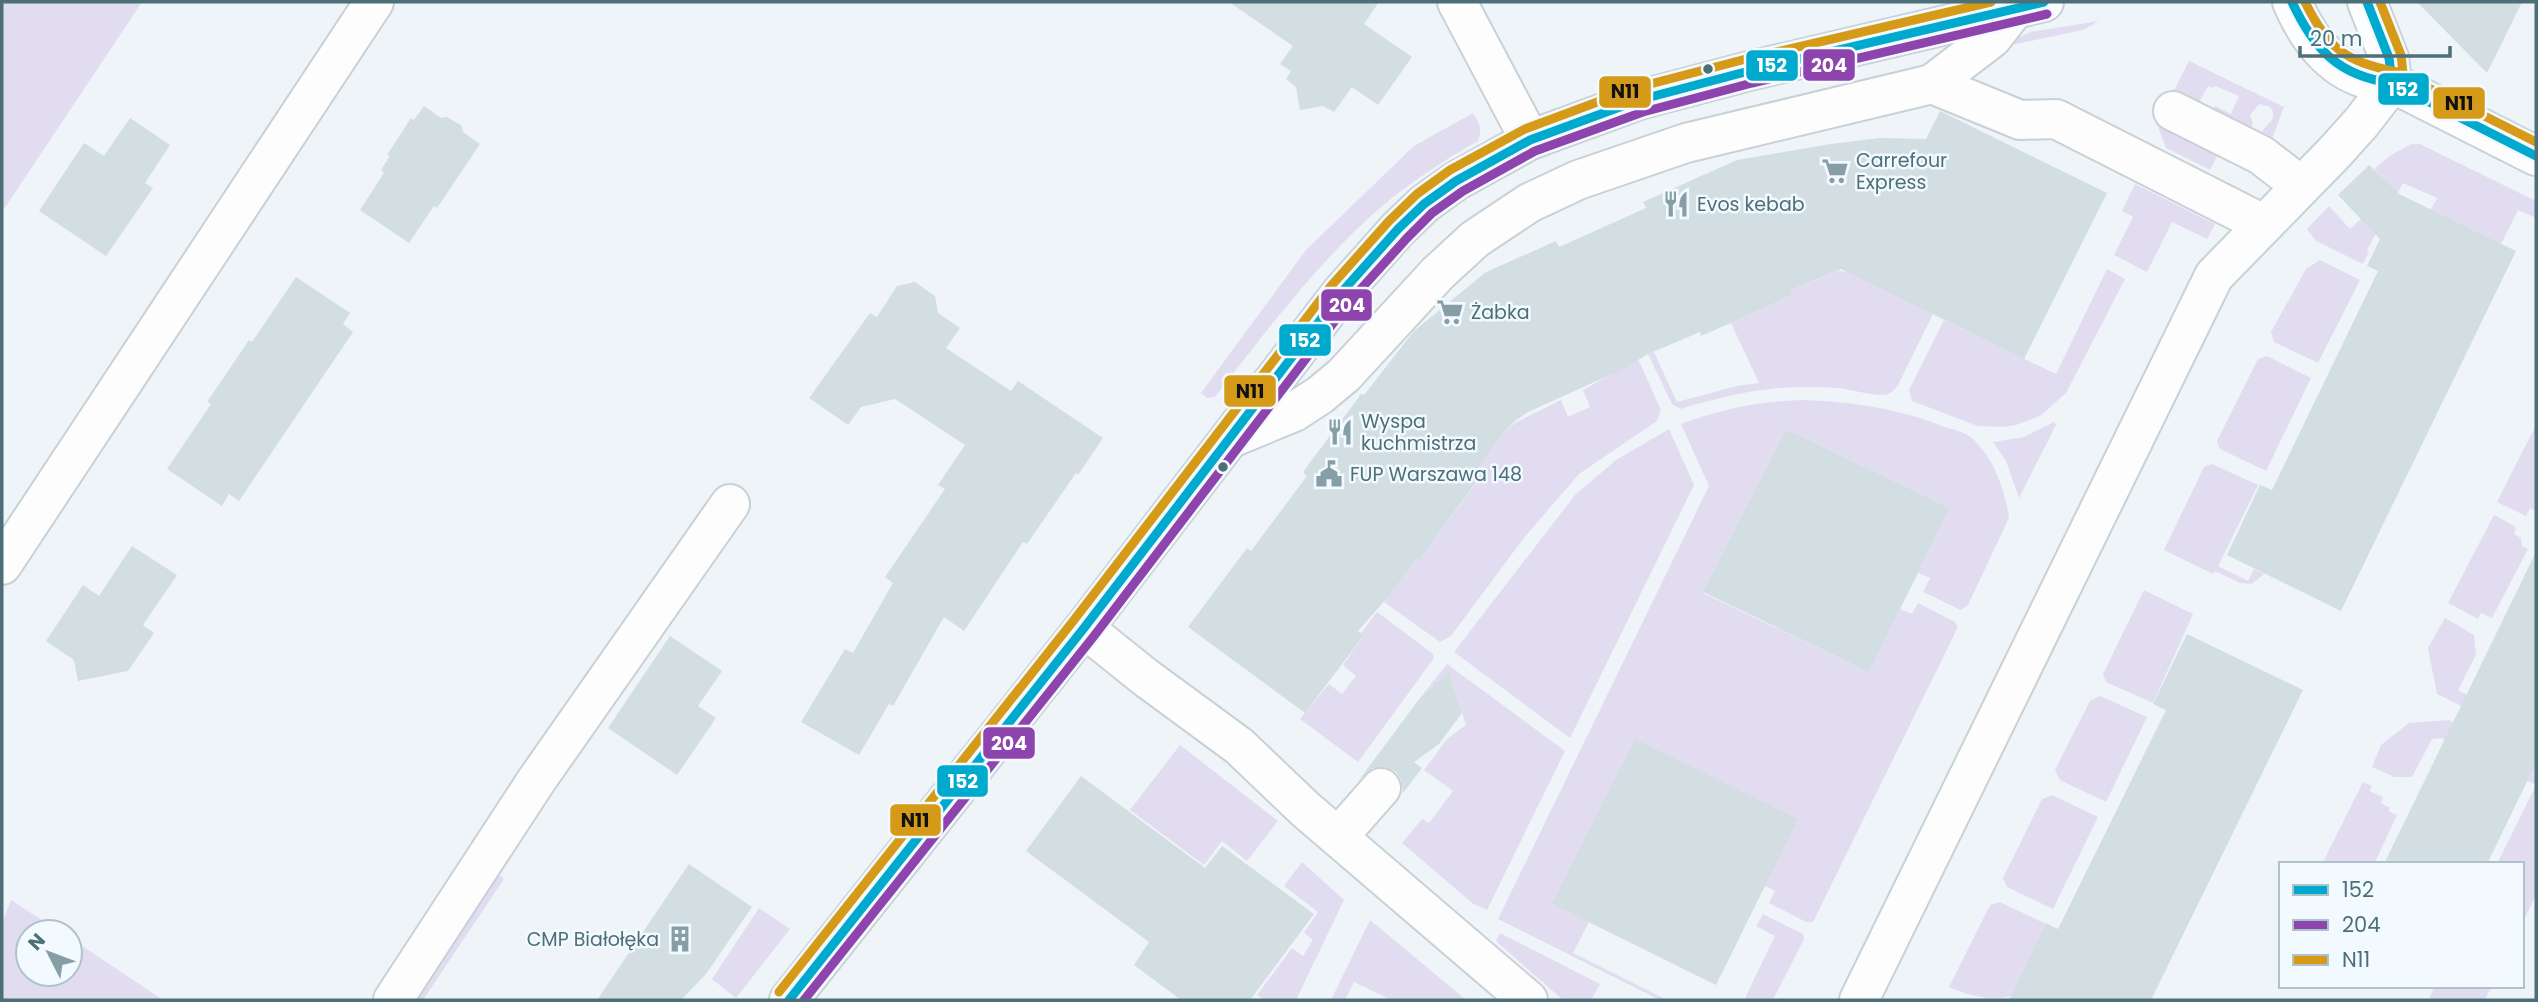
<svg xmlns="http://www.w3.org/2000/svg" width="2538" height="1002" viewBox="0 0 2538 1002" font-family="Poppins,sans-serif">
  <rect width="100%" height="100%" fill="#eff4f8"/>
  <g fill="#e2dcf1">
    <path d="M2,2H142L2,212Z"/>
    <path d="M2099,21L2083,30L2011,45L2010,42L2030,32Z"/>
    <path d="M2189,61L2284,107L2273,137L2262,132C2267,123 2279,119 2270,107L2259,104L2250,115L2253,123L2248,134L2211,115L2215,106L2231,114L2239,96L2215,86L2213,88L2208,86L2196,108L2220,150L2210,170L2166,148L2157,124Z"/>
    <path d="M1473,113C1479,123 1483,129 1478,141C1444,160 1411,182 1381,207C1318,262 1266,331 1215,397L1207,398L1201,393L1306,250L1414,146Z"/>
    <path d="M2411,144H2420L2536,201V218L2518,210L2501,244L2430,211L2437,198L2403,183L2367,250L2369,252L2363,264L2316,241L2307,229L2329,206L2350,229L2361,219L2387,183L2374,169L2391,155Z"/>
    <path d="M2135,184L2215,224L2207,239L2172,222L2147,272L2114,255L2133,217L2122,211Z"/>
    <path d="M2320,260L2360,280L2318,363L2274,342L2271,332L2306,269Z"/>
    <path d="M2107,269L2125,279L2066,393L2040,416L2016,425L2003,427L1978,426L1912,401L1909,390L1944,320L2056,374Z"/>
    <path d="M1837,271L1851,272L1933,314L1898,385C1895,389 1891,394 1885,395C1872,396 1851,389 1837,388C1775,384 1739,392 1680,409L1672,404L1648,354L1654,352L1677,402L1737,386L1759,383L1731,323L1792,295L1791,290Z"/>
    <path d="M2267,356L2311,378L2266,471L2220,449L2217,441L2258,359Z"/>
    <path d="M1638,359L1661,410L1657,421L1579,474L1523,539L1451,636L1440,642L1384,602L1417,558L1420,559L1477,482L1470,477L1503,433L1515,423L1561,400L1568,417L1590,407L1583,390Z"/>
    <path d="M1803,400C1854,402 1897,408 1945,427C1955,430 1967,433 1974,440C1995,460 2005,491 2009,518L1968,605L1961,610L1923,592L1930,578L1918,573L1950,508L1786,429L1703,593L1869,672L1900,609L1912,614L1918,603L1955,622L1958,627L1813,922H1806L1769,903L1775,891L1765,886L1552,904L1589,922L1573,953L1667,1000H1660L1498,919L1709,486L1681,424C1721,409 1760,401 1803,400Z"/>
    <path d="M2054,422L2056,425L2019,498L2006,461L1993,442L2024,437Z"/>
    <path d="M2536,425V511L2530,508L2526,516L2497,502Z"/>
    <path d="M1669,429L1694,485L1570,738L1454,652L1575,495L1616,460Z"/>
    <path d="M2212,464L2258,485L2218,566L2248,581L2254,569L2264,574L2252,584L2240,583L2215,571L2213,574L2164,550L2204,467Z"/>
    <path d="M2494,515L2516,527L2514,534L2521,538L2522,546L2528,549L2492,618L2481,613L2478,619L2448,603Z"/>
    <path d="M2144,590L2193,614L2153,703L2106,682L2103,674Z"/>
    <path d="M1377,612L1433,654L1434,658L1358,762L1300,719L1329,684L1342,694L1356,676L1343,665L1364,635L1361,633Z"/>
    <path d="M2445,618L2474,635L2476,655L2458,690L2536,730V743L2437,694L2428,648Z"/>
    <path d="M1447,664L1565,751L1487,910L1472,903L1402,843L1422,819L1429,823L1453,791L1424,770L1447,739L1466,725L1451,678L1433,686L1420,698Z"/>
    <path d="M2100,696L2147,717L2106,802L2060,780L2055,770L2090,701Z"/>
    <path d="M2449,720L2536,763V895L2522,924V864H2497L2536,785L2441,738L2432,739L2412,777H2394L2372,767L2381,745L2409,723Z"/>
    <path d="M1180,745L1278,821L1247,861L1222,841L1204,865L1130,810Z"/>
    <path d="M2363,782L2372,786L2369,791L2383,797L2381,803L2390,808L2388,811L2397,815L2374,864H2322Z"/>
    <path d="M2052,795L2098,817L2053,909L2007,887L2003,878L2042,799Z"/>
    <path d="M1302,862L1344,900L1296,1000H1265L1257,995L1292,948L1303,956L1313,940L1304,933L1318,912L1284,886Z"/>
    <path d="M494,871L504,879L423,1000H408Z"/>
    <path d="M11,900L60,932H28V974H70V938L163,1000H2V923Z"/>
    <path d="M2000,902L2046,924L2011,996C1992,1002 1967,995 1949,987L1990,905Z"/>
    <path d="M759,908L790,929L736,998L712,979Z"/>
    <path d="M1763,914L1803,934L1804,939L1773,1000H1744L1775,936L1756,926Z"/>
    <path d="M1370,920L1466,1000H1391L1354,982L1345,1000H1331Z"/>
    <path d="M1500,933L1600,984L1591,1000H1563L1496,941Z"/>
    <path d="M2435,986H2492L2485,1000H2428Z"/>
  </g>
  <g fill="#d3dee3">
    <path d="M1229,2H1379L1364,24L1412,57L1378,105L1352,87L1334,112L1323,106L1300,110L1296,87L1286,79L1291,71L1280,64L1293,46Z"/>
    <path d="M2417,2H2522L2487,73Z"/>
    <path d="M424,106L441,118L447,117L462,126L463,132L480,144L437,208L434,206L409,243L360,210L384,173L381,170L390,156L387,155L411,118L414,120Z"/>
    <path d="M1940,111L2107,193L2024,359L1841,269L1791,290L1792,295L1731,323L1701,336L1700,332L1648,354L1621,370L1528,412L1515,421L1503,433L1471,477L1477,481L1420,559L1417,558L1388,597L1358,631L1364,635L1305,713L1188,627L1247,548L1251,551L1307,476L1303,472L1361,394L1364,395L1414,331L1486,272L1556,241L1559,247L1646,208L1643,202L1737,160L1831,144L1880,138L1926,139Z"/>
    <path d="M130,118L170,145L145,183L153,188L106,256L39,211L84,143L104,156Z"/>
    <path d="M2369,165L2399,194L2516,251L2341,611L2227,555L2260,485L2272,490L2378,271L2367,266L2380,239L2338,195Z"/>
    <path d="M296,277L350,313L343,324L353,332L239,501L229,494L222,506L167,469L211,404L207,402L249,340L252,342Z"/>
    <path d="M915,282L935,296L938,313L960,328L946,348L1011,391L1018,381L1103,438L1078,475L1076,473L1027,544L1023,542L964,631L944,617L893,706L889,704L859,755L801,722L845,649L853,653L893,583L885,577L945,489L938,485L965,445L895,399L861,407L848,425L809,398L870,313L877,317L897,286Z"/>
    <path d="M1786,429L1950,508L1869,672L1703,592Z"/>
    <path d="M132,546L177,575L143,625L154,633L128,671L78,681L74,660L46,641L83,585L99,596Z"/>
    <path d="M2536,552V763L2487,864H2384Z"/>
    <path d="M2187,634L2303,690L2151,1000H2009L2046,923L2058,929L2166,710L2153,704Z"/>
    <path d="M670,636L722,671L698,706L716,718L677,775L608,728Z"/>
    <path d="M1449,672L1462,713L1439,744L1414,762L1422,768L1400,797L1403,792L1401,780L1396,772L1386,767L1373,768L1359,780L1420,698Z"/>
    <path d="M1635,739L1798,819L1716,985L1552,904Z"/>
    <path d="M1081,776L1205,868L1222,846L1314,914L1250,1000H1181L1134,965L1149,942L1026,851Z"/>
    <path d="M689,864L752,907L706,974L681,1000H597Z"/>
  </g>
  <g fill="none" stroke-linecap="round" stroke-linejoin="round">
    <g stroke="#c8d1d5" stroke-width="42">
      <g id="minor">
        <path d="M1457,2L1530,140"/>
        <path d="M2292,2C2311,46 2340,81 2392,83L2536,156"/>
        <path d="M2367,2L2389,58L2392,83"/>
        <path d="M1932,84L2020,120L2056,119L2263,224"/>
        <path d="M2173,111L2261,155L2301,186"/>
        <path d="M1231,438L1294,412L1320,395L1344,375L1438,273L1475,239L1529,203L1578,180L1686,143L1932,84L1992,38L2014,10"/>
        <path d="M2,565L374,2"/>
        <path d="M1084,628L1145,677L1239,746L1305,809L1528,1000"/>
        <path d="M1338,837L1381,788"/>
        <path d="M393,1000L536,781L730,504"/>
        <path d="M789,1000L1084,628L1341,293L1398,229L1424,204L1456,181L1530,140L1639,100L1749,71L2044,2"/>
        <path d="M1859,1000L2214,276L2335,152L2361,123L2392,83"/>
      </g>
    </g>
    <use href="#minor" stroke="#fdfdfe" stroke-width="38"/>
    <g stroke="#f2f9ff" stroke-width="14">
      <g id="bus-1">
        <path d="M2292,2C2314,49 2338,76 2392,83L2536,156"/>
        <path d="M2367,2L2389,58L2392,83"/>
        <path d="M789,1000L1084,628L1341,293L1398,229L1424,204L1456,181L1530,140L1639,100L1749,71L2044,2"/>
      </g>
    </g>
    <g stroke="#f2f9ff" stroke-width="14">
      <path id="bus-2" d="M804,1000L1094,636L1350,301L1407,238L1432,213L1463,191L1535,151L1643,112L1752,83L2047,14"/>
    </g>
    <g stroke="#f2f9ff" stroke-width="14">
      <g id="bus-3">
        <path d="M2305,2C2329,50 2345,61 2397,72L2536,142"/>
        <path d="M2380,2L2401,55L2404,82"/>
        <path d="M779,992L1074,620L1331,286L1389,221L1417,194L1450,170L1525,129L1635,88L1746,59L1991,2"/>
      </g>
    </g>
    <use href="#bus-1" stroke="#00a9ce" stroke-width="9"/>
    <use href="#bus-2" stroke="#8e44ad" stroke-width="9"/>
    <use href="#bus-3" stroke="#d59b18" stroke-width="9"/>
  </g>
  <defs>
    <g id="supermarket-bare" transform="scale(2.1)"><path d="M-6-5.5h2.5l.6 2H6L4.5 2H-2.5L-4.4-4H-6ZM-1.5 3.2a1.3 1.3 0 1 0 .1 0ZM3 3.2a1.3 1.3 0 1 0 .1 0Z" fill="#869ea5" stroke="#f2f9ff" stroke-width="2.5" paint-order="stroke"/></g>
    <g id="restaurant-bare" transform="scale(2.1)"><path d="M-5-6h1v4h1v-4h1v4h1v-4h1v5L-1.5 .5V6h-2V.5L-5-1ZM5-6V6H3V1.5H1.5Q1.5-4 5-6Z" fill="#869ea5" stroke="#f2f9ff" stroke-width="2.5" paint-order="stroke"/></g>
    <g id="civic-bare" transform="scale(2.1)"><path d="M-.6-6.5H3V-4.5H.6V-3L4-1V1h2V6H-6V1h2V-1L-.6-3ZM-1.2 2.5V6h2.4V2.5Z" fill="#869ea5" stroke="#f2f9ff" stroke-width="2.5" paint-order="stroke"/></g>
    <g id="building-bare" transform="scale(2.1)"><path d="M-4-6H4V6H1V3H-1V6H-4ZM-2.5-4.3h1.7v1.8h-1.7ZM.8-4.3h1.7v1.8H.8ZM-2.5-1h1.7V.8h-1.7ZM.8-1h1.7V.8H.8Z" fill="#869ea5" stroke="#f2f9ff" stroke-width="2.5" paint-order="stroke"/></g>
  </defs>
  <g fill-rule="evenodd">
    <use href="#supermarket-bare" x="1835" y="171"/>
    <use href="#restaurant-bare" x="1676" y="204"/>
    <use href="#supermarket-bare" x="1450" y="312"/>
    <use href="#restaurant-bare" x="1340" y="432"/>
    <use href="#civic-bare" x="1329" y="474"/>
    <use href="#building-bare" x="680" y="939"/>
  </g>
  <g fill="#4d6f78" stroke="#f2f9ff" stroke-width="2.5">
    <circle cx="1708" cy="69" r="6"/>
    <circle cx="1223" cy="467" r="6"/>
  </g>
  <g text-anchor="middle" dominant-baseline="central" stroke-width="5" stroke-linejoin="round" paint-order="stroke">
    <g font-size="19" fill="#4d6f78" stroke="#f2f9ff" text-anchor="start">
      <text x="1856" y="160">Carrefour<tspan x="1856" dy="22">Express</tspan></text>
      <text x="1697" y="204">Evos kebab</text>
      <text x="1471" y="312">Żabka</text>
      <text x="1361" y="421">Wyspa<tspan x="1361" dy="22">kuchmistrza</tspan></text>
      <text x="1350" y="474">FUP Warszawa 148</text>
      <text x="659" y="939" text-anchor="end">CMP Białołęka</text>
    </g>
  </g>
  <g stroke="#f2f9ff" stroke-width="2.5">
    <rect x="1802" y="48" width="54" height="34" rx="7" fill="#8e44ad"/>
    <rect x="1745" y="49" width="54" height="33" rx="7" fill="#00a9ce"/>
    <rect x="2377" y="72" width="53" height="34" rx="7" fill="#00a9ce"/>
    <rect x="1598" y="75" width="54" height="34" rx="7" fill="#d59b18"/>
    <rect x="2432" y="86" width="54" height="34" rx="7" fill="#d59b18"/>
    <rect x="1320" y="288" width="53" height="34" rx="7" fill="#8e44ad"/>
    <rect x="1278" y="323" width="54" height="34" rx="7" fill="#00a9ce"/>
    <rect x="1223" y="374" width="54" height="34" rx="7" fill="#d59b18"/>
    <rect x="982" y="726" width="54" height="34" rx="7" fill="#8e44ad"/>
    <rect x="936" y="764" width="53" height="34" rx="7" fill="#00a9ce"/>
    <rect x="889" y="803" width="53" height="34" rx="7" fill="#d59b18"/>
  </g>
  <g font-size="19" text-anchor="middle" font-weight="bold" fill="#fff">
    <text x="1829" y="72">204</text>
    <text x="1772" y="72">152</text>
    <text x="2403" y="96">152</text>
    <text x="1347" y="312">204</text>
    <text x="1305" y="347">152</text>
    <text x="1009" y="750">204</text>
    <text x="963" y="788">152</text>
  </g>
  <g font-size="19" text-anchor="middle" font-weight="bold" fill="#111">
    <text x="1625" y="98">N11</text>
    <text x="2459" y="110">N11</text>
    <text x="1250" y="398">N11</text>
    <text x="915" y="827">N11</text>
  </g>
  <rect width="2538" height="1002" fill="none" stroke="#4d6f78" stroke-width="7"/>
  <rect x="2279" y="862" width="245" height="126" fill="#f2f9ff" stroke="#b0c2c9" stroke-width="2"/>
  <rect x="2293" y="885" width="35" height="10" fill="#00a9ce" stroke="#b0c2c9" stroke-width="2"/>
  <text x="2342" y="897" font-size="21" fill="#4d6f78">152</text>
  <rect x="2293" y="920" width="35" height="10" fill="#8e44ad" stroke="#b0c2c9" stroke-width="2"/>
  <text x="2342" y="932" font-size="21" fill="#4d6f78">204</text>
  <rect x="2293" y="955" width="35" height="10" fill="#d59b18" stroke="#b0c2c9" stroke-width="2"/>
  <text x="2342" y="967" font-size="21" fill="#4d6f78">N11</text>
  <g transform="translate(49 953) rotate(312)"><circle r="33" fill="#f2f9ff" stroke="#b0c2c9" stroke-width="2"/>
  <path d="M0-5L12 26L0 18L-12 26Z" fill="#869ea5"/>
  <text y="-10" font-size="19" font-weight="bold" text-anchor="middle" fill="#4d6f78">N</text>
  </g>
  <path d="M2300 46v10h150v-10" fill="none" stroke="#4d6f78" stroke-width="3.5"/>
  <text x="2310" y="46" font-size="21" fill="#4d6f78" stroke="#f2f9ff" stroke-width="5" paint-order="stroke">20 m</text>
</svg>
